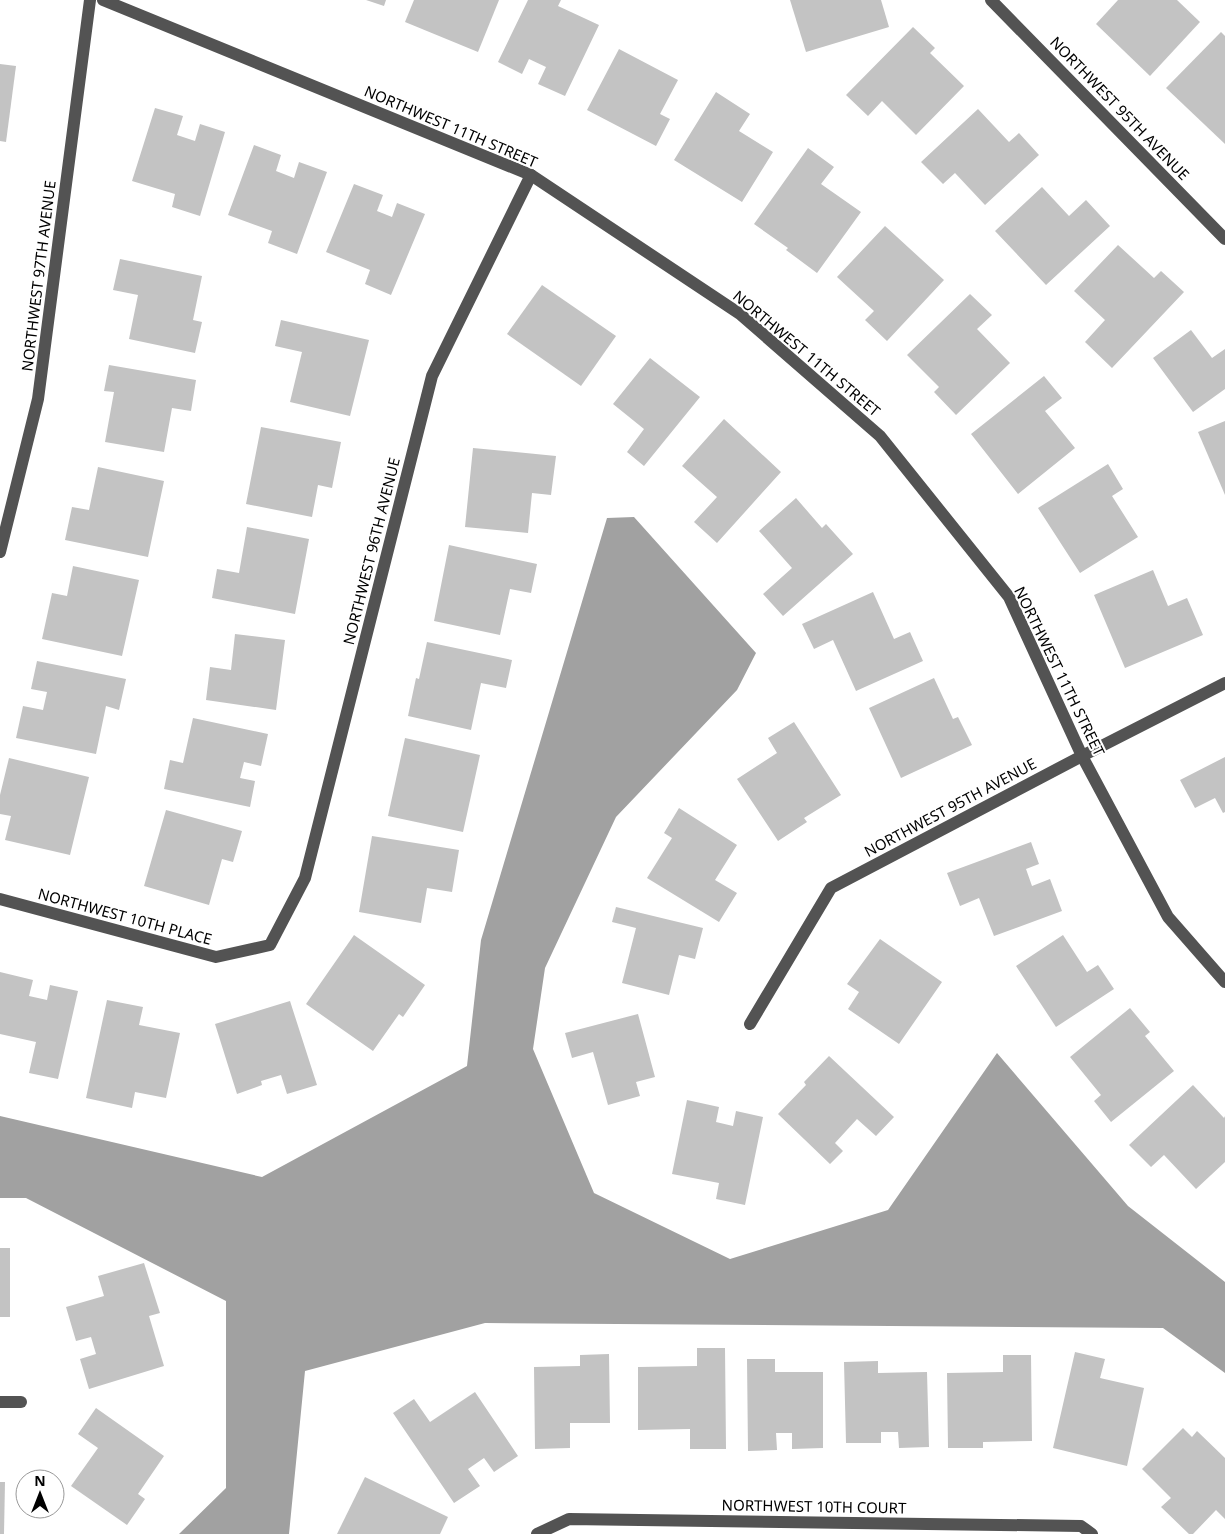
<svg xmlns="http://www.w3.org/2000/svg" width="1225" height="1534" viewBox="0 0 1225 1534" font-family="'Noto Sans',sans-serif">
  <rect width="100%" height="100%" fill="#fff"/>
  <path fill="#a1a1a1" d="M634,517L756,653L737,690L616,817L545,968L533,1049L594,1193L730,1259L888,1210L997,1053L1128,1206L1225,1282V1373L1163,1328L485,1323L305,1371L289,1534H179L226,1488V1301L26,1198H0V1116L262,1177L467,1066L481,940L607,518Z"/>
  <g fill="#c3c3c3">
    <path d="M366,0H386L384,6Z"/>
    <path d="M414,0H499L478,52L405,22Z"/>
    <path d="M528,0H561L558,6L599,25L565,96L538,84L546,67L529,59L522,74L498,62Z"/>
    <path d="M790,0H881L889,27L806,52Z"/>
    <path d="M1118,0H1177L1200,22L1150,76L1096,24Z"/>
    <path d="M913,27L935,48L930,53L964,86L916,135L882,101L868,116L846,95Z"/>
    <path d="M1221,32L1225,36V144L1166,88Z"/>
    <path d="M619,49L678,80L660,114L670,119L656,146L587,110Z"/>
    <path d="M0,64L16,66L6,142L0,141Z"/>
    <path d="M716,92L750,114L739,131L773,152L742,202L674,160Z"/>
    <path d="M155,108L183,116L177,135L195,141L200,124L225,132L200,216L172,207L175,194L132,181Z"/>
    <path d="M978,109L1009,142L1019,133L1039,155L985,205L955,173L943,184L921,162Z"/>
    <path d="M254,145L281,155L276,171L294,178L299,162L327,172L297,254L268,243L272,231L228,215Z"/>
    <path d="M808,148L834,167L821,184L861,212L817,273L786,250L788,248L754,224Z"/>
    <path d="M354,184L383,195L377,211L392,217L397,203L425,214L391,295L365,284L370,270L326,252Z"/>
    <path d="M1042,187L1069,216L1086,200L1110,226L1046,285L995,231Z"/>
    <path d="M885,226L944,280L887,341L865,320L874,311L837,277Z"/>
    <path d="M1118,245L1154,278L1161,271L1184,292L1112,368L1085,342L1105,320L1074,291Z"/>
    <path d="M120,259L202,276L193,320L202,322L195,353L129,339L138,295L113,290Z"/>
    <path d="M542,285L616,336L581,386L507,334Z"/>
    <path d="M970,294L992,315L977,329L1010,363L956,415L934,392L939,387L907,355Z"/>
    <path d="M281,320L369,340L350,416L290,402L302,352L275,346Z"/>
    <path d="M1191,330L1212,358L1225,349V389L1193,412L1153,358Z"/>
    <path d="M650,358L700,397L644,466L627,452L644,429L613,404Z"/>
    <path d="M109,365L196,380L191,411L172,408L164,452L105,442L114,392L104,391Z"/>
    <path d="M1044,376L1062,398L1045,411L1075,448L1018,494L971,434Z"/>
    <path d="M724,419L781,472L717,543L694,522L717,497L682,466Z"/>
    <path d="M1225,421V495L1198,432Z"/>
    <path d="M261,427L341,442L332,488L318,485L312,517L246,504Z"/>
    <path d="M473,448L556,456L551,495L532,493L528,533L465,527Z"/>
    <path d="M1108,464L1123,489L1112,496L1138,537L1080,573L1038,508Z"/>
    <path d="M98,467L164,481L148,557L65,540L72,507L89,510Z"/>
    <path d="M796,498L822,528L826,524L853,554L783,616L763,594L792,568L759,531Z"/>
    <path d="M247,527L309,539L295,614L212,598L217,569L239,573Z"/>
    <path d="M449,545L537,564L531,593L510,589L500,635L434,621Z"/>
    <path d="M73,566L139,580L122,656L42,639L52,593L67,596Z"/>
    <path d="M1153,570L1168,606L1187,598L1203,635L1125,668L1094,595Z"/>
    <path d="M873,592L894,639L910,632L923,661L856,691L833,640L814,649L802,624Z"/>
    <path d="M235,634L285,640L276,710L206,700L210,667L231,670Z"/>
    <path d="M427,642L512,660L506,688L481,683L471,730L408,716L416,678L419,679Z"/>
    <path d="M37,661L126,679L119,710L106,706L96,754L16,738L23,706L43,710L47,692L31,689Z"/>
    <path d="M934,678L953,719L958,717L972,745L901,778L869,708Z"/>
    <path d="M193,718L268,734L261,766L244,762L240,778L255,781L250,807L164,789L170,760L183,763Z"/>
    <path d="M794,722L841,795L804,818L807,822L778,841L737,779L777,753L768,738Z"/>
    <path d="M405,738L480,755L463,832L388,816Z"/>
    <path d="M1225,757V812L1223,813L1215,798L1195,808L1180,780Z"/>
    <path d="M9,758L89,777L70,855L5,840L11,816L0,814V795Z"/>
    <path d="M679,808L737,845L715,880L737,893L719,922L647,878L672,838L664,833Z"/>
    <path d="M166,810L242,831L233,862L222,859L209,905L144,886Z"/>
    <path d="M372,836L459,850L452,892L427,888L421,923L359,912Z"/>
    <path d="M1031,842L1039,864L1026,869L1032,886L1050,879L1062,911L994,936L979,898L960,906L947,873Z"/>
    <path d="M616,907L703,928L695,959L679,955L669,995L622,983L636,928L612,922Z"/>
    <path d="M354,935L425,985L403,1017L399,1014L373,1051L306,1004Z"/>
    <path d="M1063,935L1087,972L1098,965L1114,989L1056,1027L1016,966Z"/>
    <path d="M880,939L942,982L899,1044L848,1009L859,992L847,984Z"/>
    <path d="M0,972L33,980L29,996L47,1000L50,985L78,991L58,1079L29,1073L36,1042L0,1034Z"/>
    <path d="M107,1000L143,1007L139,1025L180,1033L166,1098L135,1092L132,1108L86,1098Z"/>
    <path d="M290,1001L317,1085L287,1094L281,1075L261,1081L262,1085L237,1094L215,1024Z"/>
    <path d="M1130,1008L1150,1032L1145,1036L1174,1071L1111,1122L1094,1101L1101,1095L1070,1057Z"/>
    <path d="M638,1014L655,1077L636,1082L640,1096L608,1105L593,1052L572,1058L565,1033Z"/>
    <path d="M829,1056L894,1117L876,1136L857,1119L835,1143L843,1151L830,1164L778,1114L806,1085L804,1082Z"/>
    <path d="M1193,1085L1224,1118L1225,1116V1162L1196,1189L1164,1155L1151,1167L1129,1145Z"/>
    <path d="M687,1100L719,1107L716,1122L733,1126L736,1111L763,1117L745,1205L716,1199L719,1183L672,1174Z"/>
    <rect x="0" y="1248" width="10" height="69"/>
    <path d="M144,1263L160,1313L149,1316L164,1366L89,1389L80,1359L96,1354L91,1337L76,1341L66,1307L104,1296L98,1276Z"/>
    <path d="M697,1348H725L726,1449H690V1429L638,1430V1367L697,1366Z"/>
    <path d="M1075,1352L1105,1359L1100,1378L1144,1388L1127,1466L1053,1448Z"/>
    <path d="M609,1354L610,1423H570V1448L535,1449L534,1367L580,1366V1355Z"/>
    <path d="M1003,1355H1031L1032,1441L983,1442V1448H948L947,1373L1003,1372Z"/>
    <path d="M747,1359H775V1372H823V1448L792,1449V1433H776L777,1450L748,1451Z"/>
    <path d="M878,1361V1373L927,1372L929,1447L899,1448L898,1432H881V1443H846L844,1362Z"/>
    <path d="M475,1392L518,1456L494,1472L484,1458L468,1469L480,1486L454,1503L393,1413L414,1399L430,1422Z"/>
    <path d="M96,1408L164,1456L138,1494L145,1499L127,1525L71,1486L98,1448L78,1434Z"/>
    <path d="M1183,1428L1192,1437L1197,1431L1225,1458V1519L1216,1510L1193,1534H1189L1161,1507L1171,1498L1142,1469Z"/>
    <path d="M365,1477L448,1517L440,1534H337Z"/>
    <path d="M0,1482H5L4,1534H0Z"/>
  </g>
  <g fill="none" stroke-linecap="round" stroke-linejoin="round">
    <g stroke="#535353" stroke-width="12">
      <path d="M103,0L531,175L740,314L880,436L1009,597L1082,756L1168,917L1225,982"/>
      <path d="M991,0L1225,239"/>
      <path d="M0,552L38,399L90,0"/>
      <path d="M0,899L216,957L270,945L305,878L432,376L531,175"/>
      <path d="M750,1024L831,888L1082,756L1225,683"/>
      <path d="M0,1402H21"/>
      <path d="M537,1534L569,1519L1081,1526L1092,1534"/>
    </g>
  </g>
  <g text-anchor="middle" dominant-baseline="central" stroke-width="4" stroke-linejoin="round" paint-order="stroke">
    <g font-size="15" fill="#000" stroke="#fff">
      <text transform="translate(1120 108) rotate(46)">NORTHWEST 95TH AVENUE</text>
      <text transform="translate(451 126) rotate(23)">NORTHWEST 11TH STREET</text>
      <text transform="translate(38 276) rotate(-83)">NORTHWEST 97TH AVENUE</text>
      <text transform="translate(807 353) rotate(40)">NORTHWEST 11TH STREET</text>
      <text transform="translate(371 551) rotate(-76)">NORTHWEST 96TH AVENUE</text>
      <text transform="translate(1060 671) rotate(64)">NORTHWEST 11TH STREET</text>
      <text transform="translate(950 807) rotate(-28)">NORTHWEST 95TH AVENUE</text>
      <text transform="translate(125 916) rotate(15)">NORTHWEST 10TH PLACE</text>
      <text transform="translate(814 1506) rotate(1)">NORTHWEST 10TH COURT</text>
    </g>
  </g>
  <g transform="translate(40 1494)"><circle r="24" fill="#ffffff" stroke="#999999"/>
  <path d="M0-4L9 19L0 12L-9 19Z" fill="#000000"/>
  <text y="-8" font-size="14" font-weight="bold" text-anchor="middle" fill="#000000">N</text>
  </g>
</svg>
